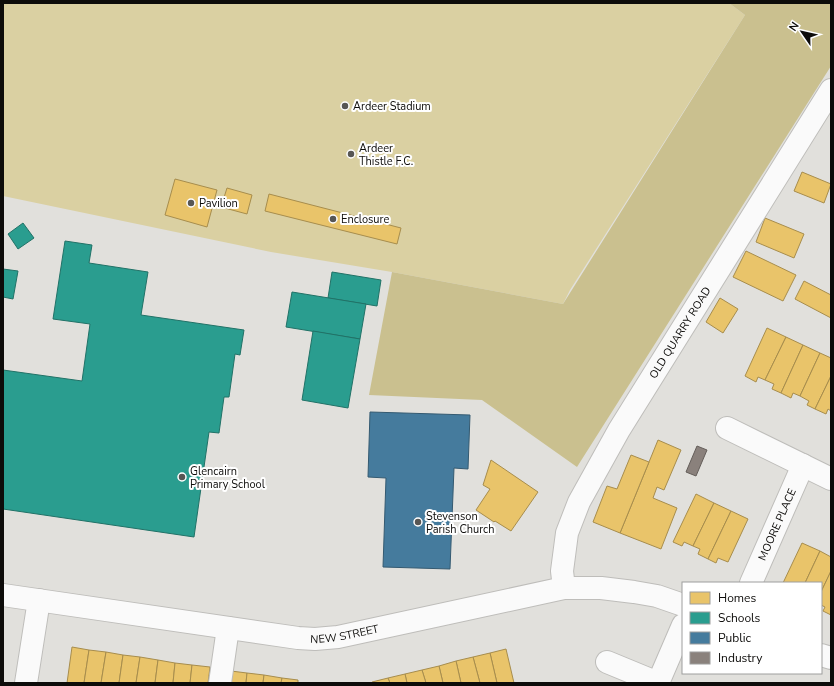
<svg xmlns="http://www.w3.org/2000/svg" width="834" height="686" viewBox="0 0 834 686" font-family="'Nunito Sans',sans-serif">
  <rect width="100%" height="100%" fill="#e1e0dc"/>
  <path fill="#dad0a2" d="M3,3H729L745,15L570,290L563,304L392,272L271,252L3,196Z"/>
  <path fill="#cac08f" d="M729,3H831V66L577,467L482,400L369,395L392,272L563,304L745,15Z"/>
  <g fill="#e9c46a" stroke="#a78d4d">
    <path d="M802,172L831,184L824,203L794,191Z"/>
    <path d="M175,179L217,190L207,227L165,215Z"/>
    <path d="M227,188L252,195L247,214L221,207Z"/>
    <path d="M269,194L401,228L397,244L265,211Z"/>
    <path d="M765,218L804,234L794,258L756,242Z"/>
    <path d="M746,251L796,275L783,301L733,277Z"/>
    <path d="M804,281L831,295V318L795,299Z"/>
    <path d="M720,298L738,309L723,333L706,322Z"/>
    <path d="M767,328L786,337L765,380L758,377L756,382L745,376Z"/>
    <path d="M786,337L803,345L781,393L772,389L774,384L765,380Z"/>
    <path d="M803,345L820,353L800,396L793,393L791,398L781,393Z"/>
    <path d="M820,353L831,358V376L815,409L807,405L809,401L800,396Z"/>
    <path d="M831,376V411L828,409L826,414L815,409Z"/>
    <path d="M658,440L681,450L664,490L657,487L653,498L677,508L661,549L620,533Z"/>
    <path d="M631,455L649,462L620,533L593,522L607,486L617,489Z"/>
    <path d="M491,460L538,492L511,531L495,521L494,522L476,510L490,489L483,485Z"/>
    <path d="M696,494L714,503L693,546L684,542L682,546L673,542Z"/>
    <path d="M714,503L731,511L708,559L698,554L700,549L693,546Z"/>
    <path d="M731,511L748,519L728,562L718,558L716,563L708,559Z"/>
    <path d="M802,543L820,551L805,583H783Z"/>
    <path d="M820,551L831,557V571L821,592V583H805Z"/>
    <path d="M831,571V615L823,611L825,607L821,605V592Z"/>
    <path d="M72,647L89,650L84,683H67Z"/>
    <path d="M506,649L514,683H497L490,653Z"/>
    <path d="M89,650L106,652L101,683H84Z"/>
    <path d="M106,652L123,655L119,683H101Z"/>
    <path d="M490,653L497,683H480L473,657Z"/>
    <path d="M123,655L140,657L136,683H119Z"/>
    <path d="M140,657L158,660L155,683H136Z"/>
    <path d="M473,657L480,683H461L456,661Z"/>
    <path d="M158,660L175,663L173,683H155Z"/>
    <path d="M456,661L461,683H443L439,666Z"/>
    <path d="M175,663L192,665L190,683H173Z"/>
    <path d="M192,665L210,667L208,683H190Z"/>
    <path d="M439,666L443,683H426L422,670Z"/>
    <path d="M422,670L426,683H407L405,674Z"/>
    <path d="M231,671L247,673L246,683H229Z"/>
    <path d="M247,673L264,675L263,683H246Z"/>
    <path d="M405,674L407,683H390L388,678Z"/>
    <path d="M264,675L282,678L281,683H263Z"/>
    <path d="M282,678L298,680V683H281Z"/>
    <path d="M388,678L390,683H373L372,682Z"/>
  </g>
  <g fill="#2a9d8f" stroke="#217267">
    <path d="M23,223L34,238L18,249L8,234Z"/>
    <path d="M65,241L92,245L89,263L148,272L141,315L244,330L240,355L235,354L229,397H224L219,433L209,432L194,537L3,509V370L82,381L90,324L53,319Z"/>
    <path d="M3,269L18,271L13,299L3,297Z"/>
    <path d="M332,272L381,280L377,306L328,298Z"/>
    <path d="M292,292L366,304L360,339L286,327Z"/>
    <path d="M313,331L360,339L348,408L302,400Z"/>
  </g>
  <path fill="#457b9d" stroke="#345a71" d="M370,412L470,415L468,469L454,468L450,569L383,567L386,478L368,477Z"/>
  <path fill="#8a817c" stroke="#645e5a" d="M697,446L707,450L696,476L686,472Z"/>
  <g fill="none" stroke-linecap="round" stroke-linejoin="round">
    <g stroke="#bebdba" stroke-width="24">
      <g id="minor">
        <path d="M727,428L831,479"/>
        <path id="s1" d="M751,583L803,465"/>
        <path id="s2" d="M564,588L562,571L567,533L579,502L619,430L831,90"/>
        <path id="s3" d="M3,595L298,638L315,639L338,637L564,588H601L634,592L657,596L683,605"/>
        <path d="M821,655L831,658"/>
        <path d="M607,662L658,683"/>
        <path d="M26,683L39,600"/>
        <path d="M220,683L228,628"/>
        <path d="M658,683L683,625"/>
      </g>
    </g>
    <use href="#minor" stroke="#fafafa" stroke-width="22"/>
  </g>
  <g fill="#575654" stroke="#fff" stroke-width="1.5">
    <circle cx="345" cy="106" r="4"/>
    <circle cx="351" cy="154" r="4"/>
    <circle cx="191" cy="203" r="4"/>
    <circle cx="333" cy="219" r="4"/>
    <circle cx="182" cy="477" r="4"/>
    <circle cx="418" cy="522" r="4"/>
  </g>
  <g text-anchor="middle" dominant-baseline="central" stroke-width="4" stroke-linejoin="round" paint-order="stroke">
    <g font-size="11" fill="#0d0c0a" stroke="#fff" text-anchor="start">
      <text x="353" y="106">Ardeer Stadium</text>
      <text x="359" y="148">Ardeer<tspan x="359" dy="13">Thistle F.C.</tspan></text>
      <text x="199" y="203">Pavilion</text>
      <text x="341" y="219">Enclosure</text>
      <text x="190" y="471">Glencairn<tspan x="190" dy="13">Primary School</tspan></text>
      <text x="426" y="516">Stevenson<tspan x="426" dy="13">Parish Church</tspan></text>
    </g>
    <g font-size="11" fill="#0d0c0a" stroke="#fff">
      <text stroke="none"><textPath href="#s2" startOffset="286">OLD QUARRY ROAD</textPath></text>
      <text stroke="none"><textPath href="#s1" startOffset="64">MOORE PLACE</textPath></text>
      <text stroke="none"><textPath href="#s3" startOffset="345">NEW STREET</textPath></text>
    </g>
  </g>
  <rect width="834" height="686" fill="none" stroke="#0d0c0a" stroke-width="8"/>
  <rect x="682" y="582" width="140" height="92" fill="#ffffff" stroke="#9e9e9d"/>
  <rect x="690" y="592" width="20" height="12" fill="#e9c46a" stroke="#9e9e9d"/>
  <text x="718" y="602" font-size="12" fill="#0d0c0a">Homes</text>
  <rect x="690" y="612" width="20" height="12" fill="#2a9d8f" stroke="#9e9e9d"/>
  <text x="718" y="622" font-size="12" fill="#0d0c0a">Schools</text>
  <rect x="690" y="632" width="20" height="12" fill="#457b9d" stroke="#9e9e9d"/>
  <text x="718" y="642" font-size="12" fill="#0d0c0a">Public</text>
  <rect x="690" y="652" width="20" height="12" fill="#8a817c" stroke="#9e9e9d"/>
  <text x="718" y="662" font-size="12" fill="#0d0c0a">Industry</text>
  <g transform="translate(802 32) rotate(304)" stroke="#ffffff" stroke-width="3" paint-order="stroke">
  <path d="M0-3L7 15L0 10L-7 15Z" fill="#0d0c0a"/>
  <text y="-6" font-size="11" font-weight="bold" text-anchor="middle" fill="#0d0c0a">N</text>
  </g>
</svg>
